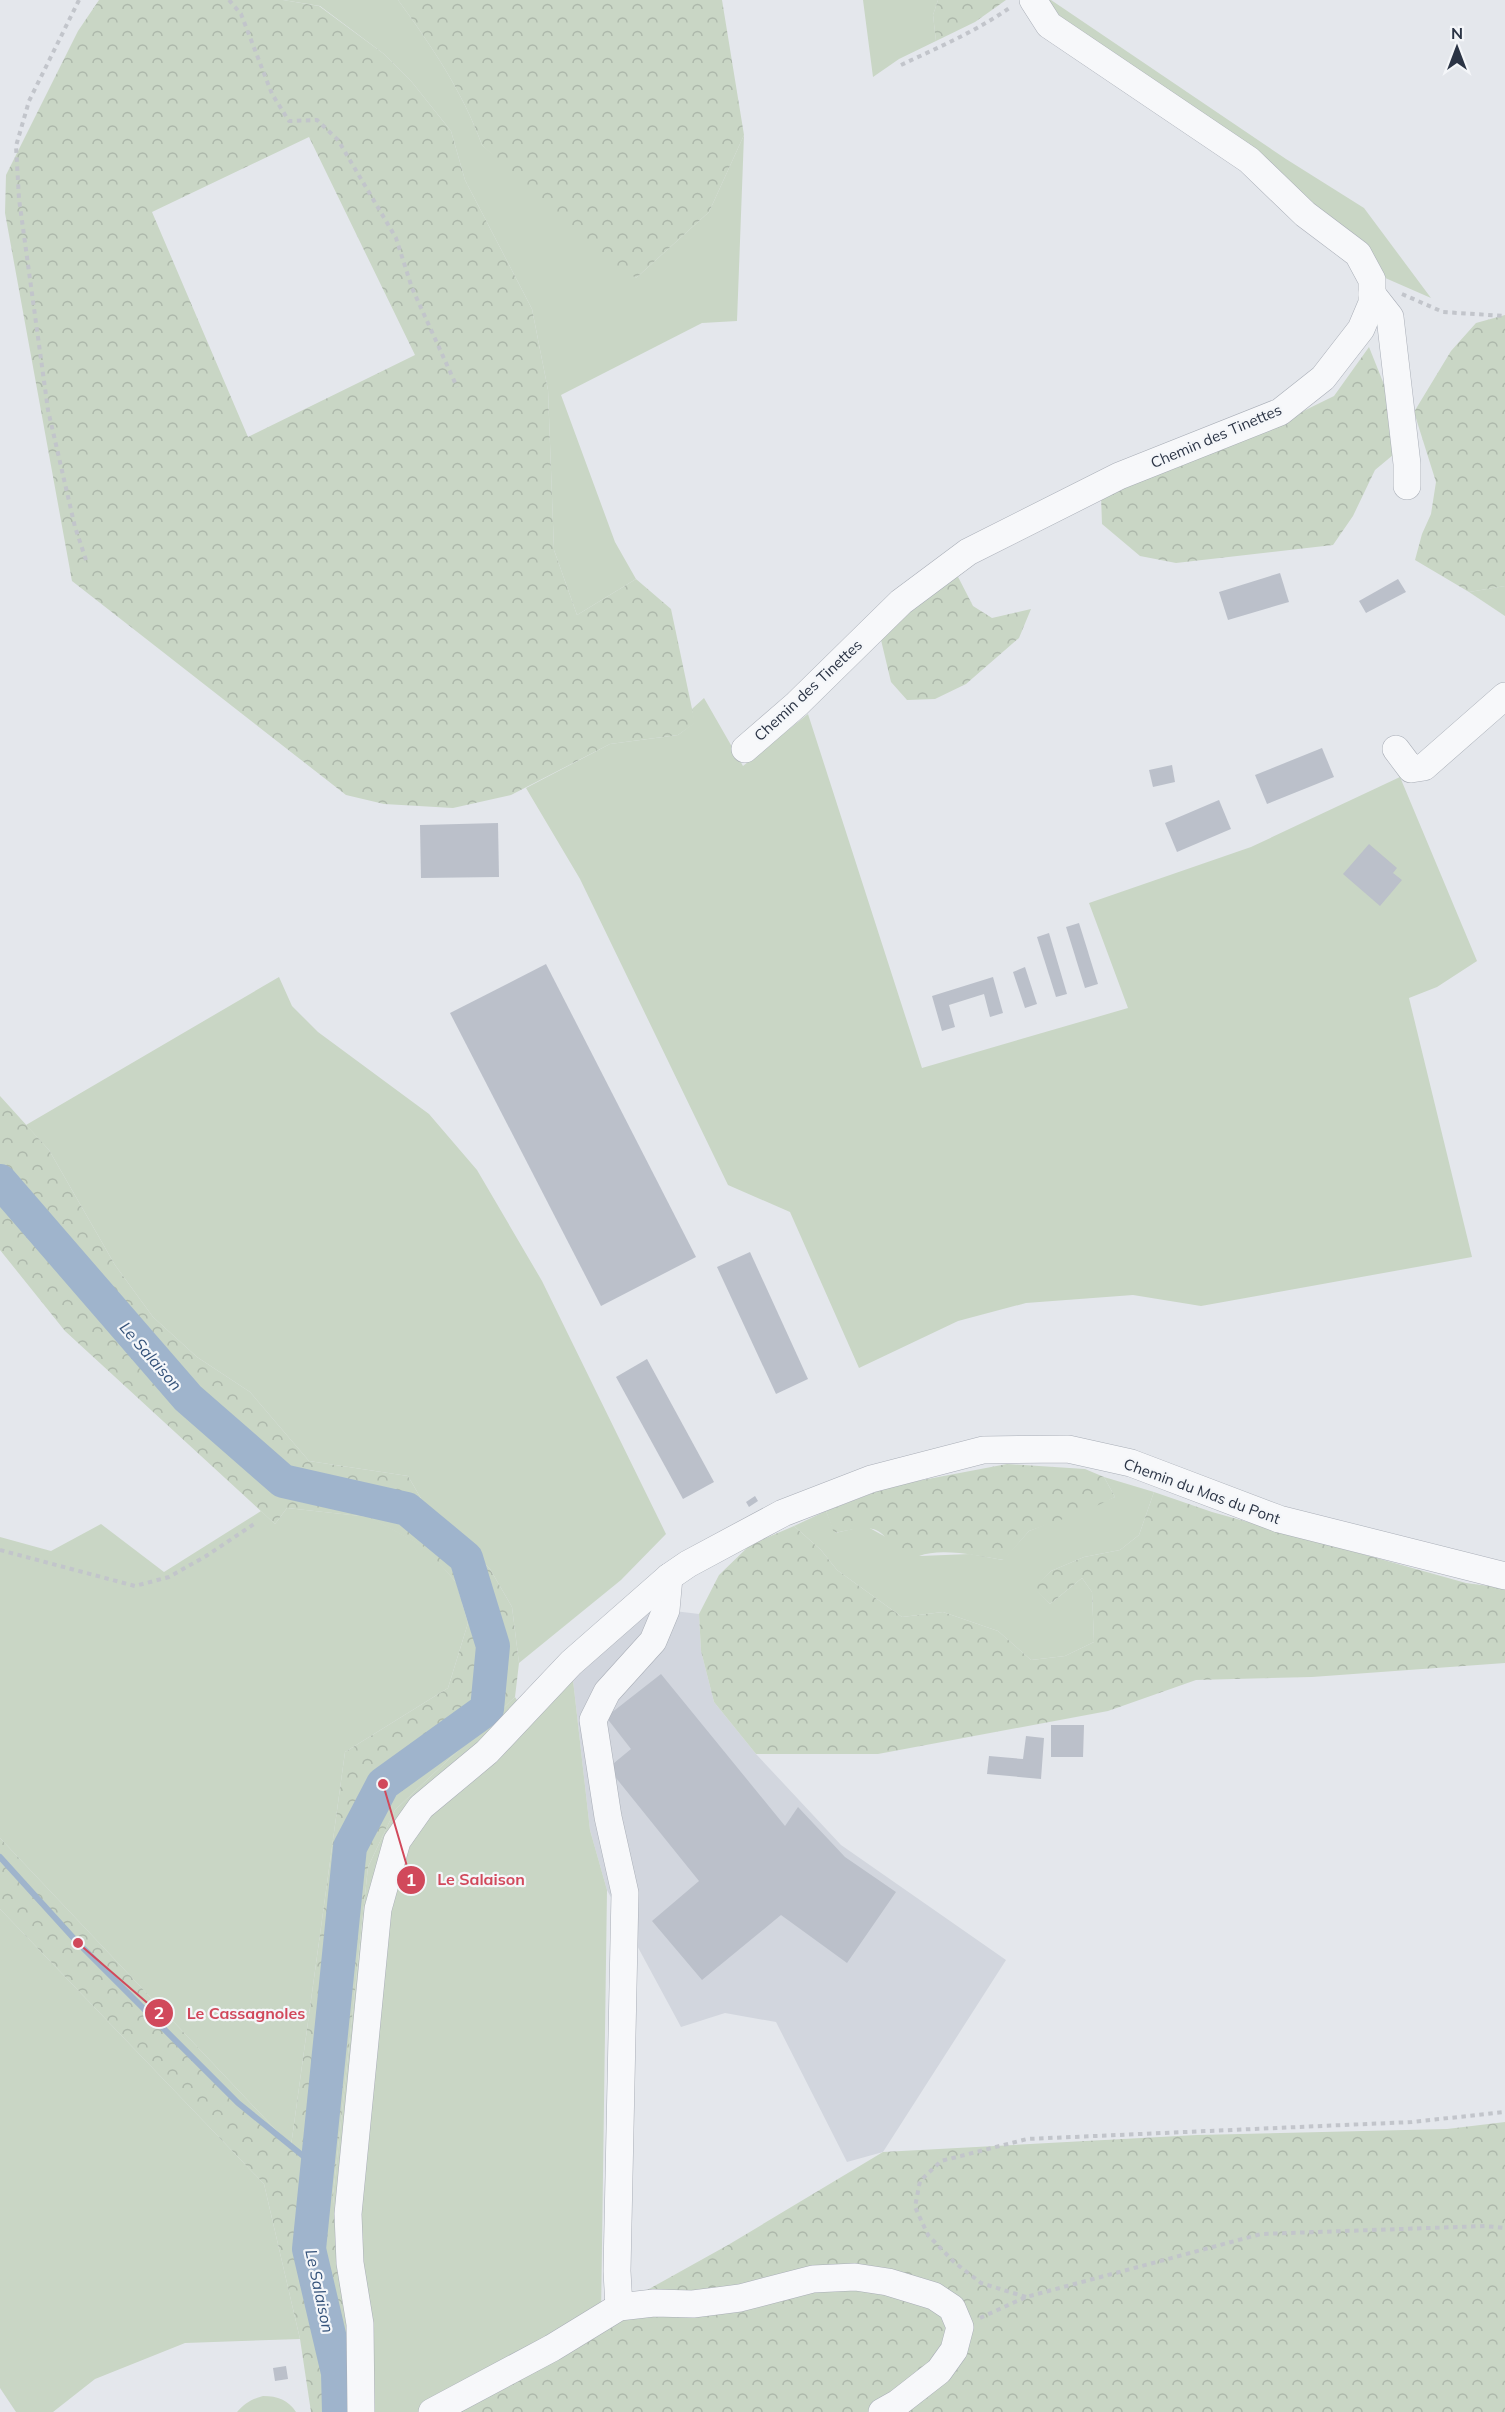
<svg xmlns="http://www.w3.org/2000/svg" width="1505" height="2412" viewBox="0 0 1505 2412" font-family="Mulish,sans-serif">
  <defs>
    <pattern id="forest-crowns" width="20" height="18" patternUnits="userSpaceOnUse" patternTransform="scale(1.5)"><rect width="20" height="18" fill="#c9d6c5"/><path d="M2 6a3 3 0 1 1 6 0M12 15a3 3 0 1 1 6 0" fill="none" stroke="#adb8ab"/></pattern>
  </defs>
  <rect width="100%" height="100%" fill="#e4e7ec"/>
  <path fill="#d2d6de" d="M655,1605L666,1610L699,1614L701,1651L714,1702L756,1754L841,1845L1006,1960L883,2152L847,2162L776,2022L725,2013L681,2027L607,1890L590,1830L573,1680Z"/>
  <g fill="#c9d6c5">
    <path d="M283,0H398C431,45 463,92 482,145L636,278L709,212L744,135L737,321L702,323L561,395L615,542L636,579L577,615L554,550L548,390L532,309L465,180L451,131L411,81L384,54L320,6Z"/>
    <path d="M863,0H938L933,15L936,41L899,59L873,77Z"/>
    <path d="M1043,0H1051L1286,159L1364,208L1431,298L1383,277L1069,30Z"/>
    <path d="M1505,586V616L1469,592Z"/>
    <path d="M704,698L743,766L808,714L922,1068L1128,1008L1089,903L1251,847L1400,777L1477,961L1437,987L1409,998L1472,1257L1201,1306L1133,1295L1026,1303L958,1321L859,1368L790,1212L728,1185L580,879L526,788L610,744L678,735L694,723L692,709Z"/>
    <path d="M279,977L292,1006L318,1032L429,1114L477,1170L542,1281L666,1534L621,1580L519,1663L512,1607L490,1569L423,1502L408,1476L309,1461L250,1392L197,1357L153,1317L115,1265L49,1150L26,1125Z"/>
    <path d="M1104,1477L1154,1492L1139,1535L1120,1550L1084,1557L1051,1571L1034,1588L1050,1604L1082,1578L1092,1592L1094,1642L1065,1656L1031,1660L998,1631L943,1612L902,1617L837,1570L821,1550L794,1526L826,1511L835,1533L866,1526L920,1556L970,1554L1003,1560L1029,1531L1115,1497Z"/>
    <path d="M287,1508L370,1517L425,1547L456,1582L468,1623L448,1688L345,1752L291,2146L0,1838V1537L51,1551L101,1524L164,1572L261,1511L275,1524Z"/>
    <path d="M573,1680L590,1830L607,1890L601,2317L428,2412H356L352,2337L333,2196L368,1867L395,1810L515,1697L530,1720Z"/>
    <path d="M0,1909L264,2184L300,2339L185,2343L95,2379L53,2412H16L0,2388Z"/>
    <path d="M263,2396C278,2396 288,2400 296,2412H237C245,2403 252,2399 263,2396Z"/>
  </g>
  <g fill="url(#forest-crowns)" fill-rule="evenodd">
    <path d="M99,0H283L319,6L384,54L411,81L451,131L465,180L532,309L548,390L554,550L577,615L636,579L671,609L695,723L678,735L610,744L511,795L453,808L384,804L346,795L72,581L5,213L6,175L78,31ZM309,137L415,355L248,437L152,212Z"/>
    <path d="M398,0H722L744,135L709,212L636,278L593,250L482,145C463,92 431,45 398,0Z"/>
    <path d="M938,0H1006L975,22L936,41L933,15Z"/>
    <path d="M1505,315V586L1469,592L1415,560L1422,534L1431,514L1436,482L1414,412L1451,351L1476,323Z"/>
    <path d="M1369,347L1387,392L1399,450L1375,470L1353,516L1333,545L1176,563L1140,556L1102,524L1101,496L1255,435L1334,396Z"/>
    <path d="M954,569L973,606L992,618L1031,609L1019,638L966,684L935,699L907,700L891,682L881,640Z"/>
    <path d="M0,1096L49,1150L115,1265L153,1317L197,1357L250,1392L309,1461L408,1476L423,1502L490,1569L512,1607L519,1663L515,1697L395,1810L368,1867L333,2196L352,2337L356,2412H311L300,2339L264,2184L0,1909V1838L291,2146L345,1752L448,1688L468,1623L456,1582L424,1547L369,1517L287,1508L275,1524L65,1331L0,1250Z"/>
    <path d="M1007,1464L1085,1469L1104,1477L1115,1497L1086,1511L1029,1531L1004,1560C980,1556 941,1547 919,1556C913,1559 908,1564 903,1567C881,1526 881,1523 834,1533L826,1511L891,1486Z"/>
    <path d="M1154,1492L1212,1512L1466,1583L1505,1588V1663L1312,1677L1196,1680L1108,1711L878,1754H756L714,1702L701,1651L699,1614L719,1575L750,1545L794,1526L821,1550L837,1570L902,1617L943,1612L998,1631L1031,1660L1065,1656L1094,1642L1092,1592L1082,1578L1050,1604L1033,1588L1051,1571L1084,1557L1120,1550L1139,1535Z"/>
    <path d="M1505,2122V2412H428L728,2245L883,2152L1197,2135L1447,2129Z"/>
  </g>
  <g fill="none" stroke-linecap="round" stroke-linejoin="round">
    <path stroke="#9fb4cc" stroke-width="6" d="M0,1857L78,1943L238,2103L318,2168"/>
    <path stroke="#9fb4cc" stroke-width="34" d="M0,1181L188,1398L283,1481L407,1509L466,1558L493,1646L487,1709L383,1784L350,1847L309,2249L338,2373L339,2412"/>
  </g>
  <g fill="#bbc0ca">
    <path d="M1280,573L1289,602L1228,620L1219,592Z"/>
    <path d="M1398,579L1406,592L1366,613L1359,601Z"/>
    <path d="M1322,748L1334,777L1267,804L1255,775Z"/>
    <path d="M1172,765L1175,782L1153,787L1149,770Z"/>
    <path d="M1219,800L1231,829L1177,852L1165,823Z"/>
    <path d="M498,823L499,877L421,878L420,825Z"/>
    <path d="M1369,844L1397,868L1393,873L1402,880L1380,906L1343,874Z"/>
    <path d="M1079,923L1098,984L1085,988L1066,927Z"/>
    <path d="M1049,933L1067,994L1056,997L1037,937Z"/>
    <path d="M546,964L696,1257L601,1306L450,1013Z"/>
    <path d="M1025,967L1037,1004L1025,1008L1013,972Z"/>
    <path d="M993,977L1003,1013L990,1017L984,994L949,1005L955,1027L942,1031L932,996Z"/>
    <path d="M750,1252L808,1379L776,1394L717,1267Z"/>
    <path d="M647,1359L714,1482L683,1499L616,1377Z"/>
    <path d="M755,1496L758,1501L749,1507L746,1502Z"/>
    <path d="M661,1674L785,1826L798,1807L845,1857L896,1892L847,1963L781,1915L702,1980L652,1921L699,1881L608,1768L631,1749L606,1717Z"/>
    <path d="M1051,1725H1084L1083,1757H1051Z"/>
    <path d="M1026,1736L1044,1738L1041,1779L987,1774L989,1756L1023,1759Z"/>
    <path d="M286,2366L288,2379L275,2381L273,2368Z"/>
  </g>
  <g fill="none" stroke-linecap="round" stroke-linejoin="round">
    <g stroke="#a9aeb7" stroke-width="28">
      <g id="minor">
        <path d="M1372,294L1390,317L1407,464V486"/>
        <path d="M745,749L797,704L901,602L968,552L1119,476L1280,412L1323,378L1361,329L1372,303V280L1358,254L1305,214L1249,160L1049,25L1033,0"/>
        <path d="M1396,749L1411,769L1424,767L1505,696"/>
        <path d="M619,2307L617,2271L625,1893L608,1817L593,1720L607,1692L653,1641L666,1610L669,1577"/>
        <path d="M361,2412L360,2324L350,2263L348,2214L378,1909L397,1841L421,1807L487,1752L571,1663L669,1577L688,1564L783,1513L871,1479L983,1450L1068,1449L1131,1463L1279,1519L1505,1576"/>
        <path d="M432,2412L552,2348L619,2307L654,2303L693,2304L740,2298L813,2279L855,2277L888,2282L934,2296L952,2308L960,2327L954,2350L939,2371L898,2403L882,2412"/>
      </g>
    </g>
    <g stroke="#c2c5cb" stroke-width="4" stroke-dasharray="4.5 4.5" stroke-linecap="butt">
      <path d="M79,0L29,101L16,146L19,199L48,410L75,527L87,563"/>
      <path d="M229,0L241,14L272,94L289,121L317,120L338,140L396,238L412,288L457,387"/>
      <path d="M901,65C939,47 979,30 1012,6"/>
      <path d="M1402,294L1443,312L1505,316"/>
      <path d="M0,1550L135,1586L169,1577L206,1556L254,1524"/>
      <path d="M1026,2297L981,2283L954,2262L928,2235L915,2207L920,2181L941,2161L1027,2139L1412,2122L1505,2112"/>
      <path d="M980,2318L1026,2297L1261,2234L1485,2226L1505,2228"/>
    </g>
    <use href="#minor" stroke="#f7f8fa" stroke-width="27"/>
  </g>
  <g text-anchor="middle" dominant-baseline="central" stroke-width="4.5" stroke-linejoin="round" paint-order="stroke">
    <g font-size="15" fill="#2b3445" stroke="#f4f6f9">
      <text transform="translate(1216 436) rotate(-23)">Chemin des Tinettes</text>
      <text transform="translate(808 690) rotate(-43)">Chemin des Tinettes</text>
      <text transform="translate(1202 1491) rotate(20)">Chemin du Mas du Pont</text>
    </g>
    <g font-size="16" font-style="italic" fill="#34527a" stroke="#f4f6f9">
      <text transform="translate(151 1356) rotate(49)">Le Salaison</text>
      <text transform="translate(320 2291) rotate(78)">Le Salaison</text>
    </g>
  </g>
  <path fill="none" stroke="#d1495b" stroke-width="2" d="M383 1784L411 1880M78 1943L159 2013"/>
  <g fill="#d1495b" stroke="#f4f6f9" stroke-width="2">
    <circle cx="383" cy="1784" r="6"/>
    <circle cx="78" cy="1943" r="6"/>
    <circle cx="411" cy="1880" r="15"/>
    <circle cx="159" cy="2013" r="15"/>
  </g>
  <g font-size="18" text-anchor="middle" font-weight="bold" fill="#fff">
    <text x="411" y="1886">1</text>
    <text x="159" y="2019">2</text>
  </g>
  <g font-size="16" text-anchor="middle" font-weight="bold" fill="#d1495b" stroke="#f4f6f9" stroke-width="4.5" stroke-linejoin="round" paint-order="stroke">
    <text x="481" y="1885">Le Salaison</text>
    <text x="246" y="2019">Le Cassagnoles</text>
  </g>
  <g transform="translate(1457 48)" stroke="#f4f6f9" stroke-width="4.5" paint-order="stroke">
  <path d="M0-4.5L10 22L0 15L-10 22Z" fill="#2b3445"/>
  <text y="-9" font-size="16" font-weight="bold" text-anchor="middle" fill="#2b3445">N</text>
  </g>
</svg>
